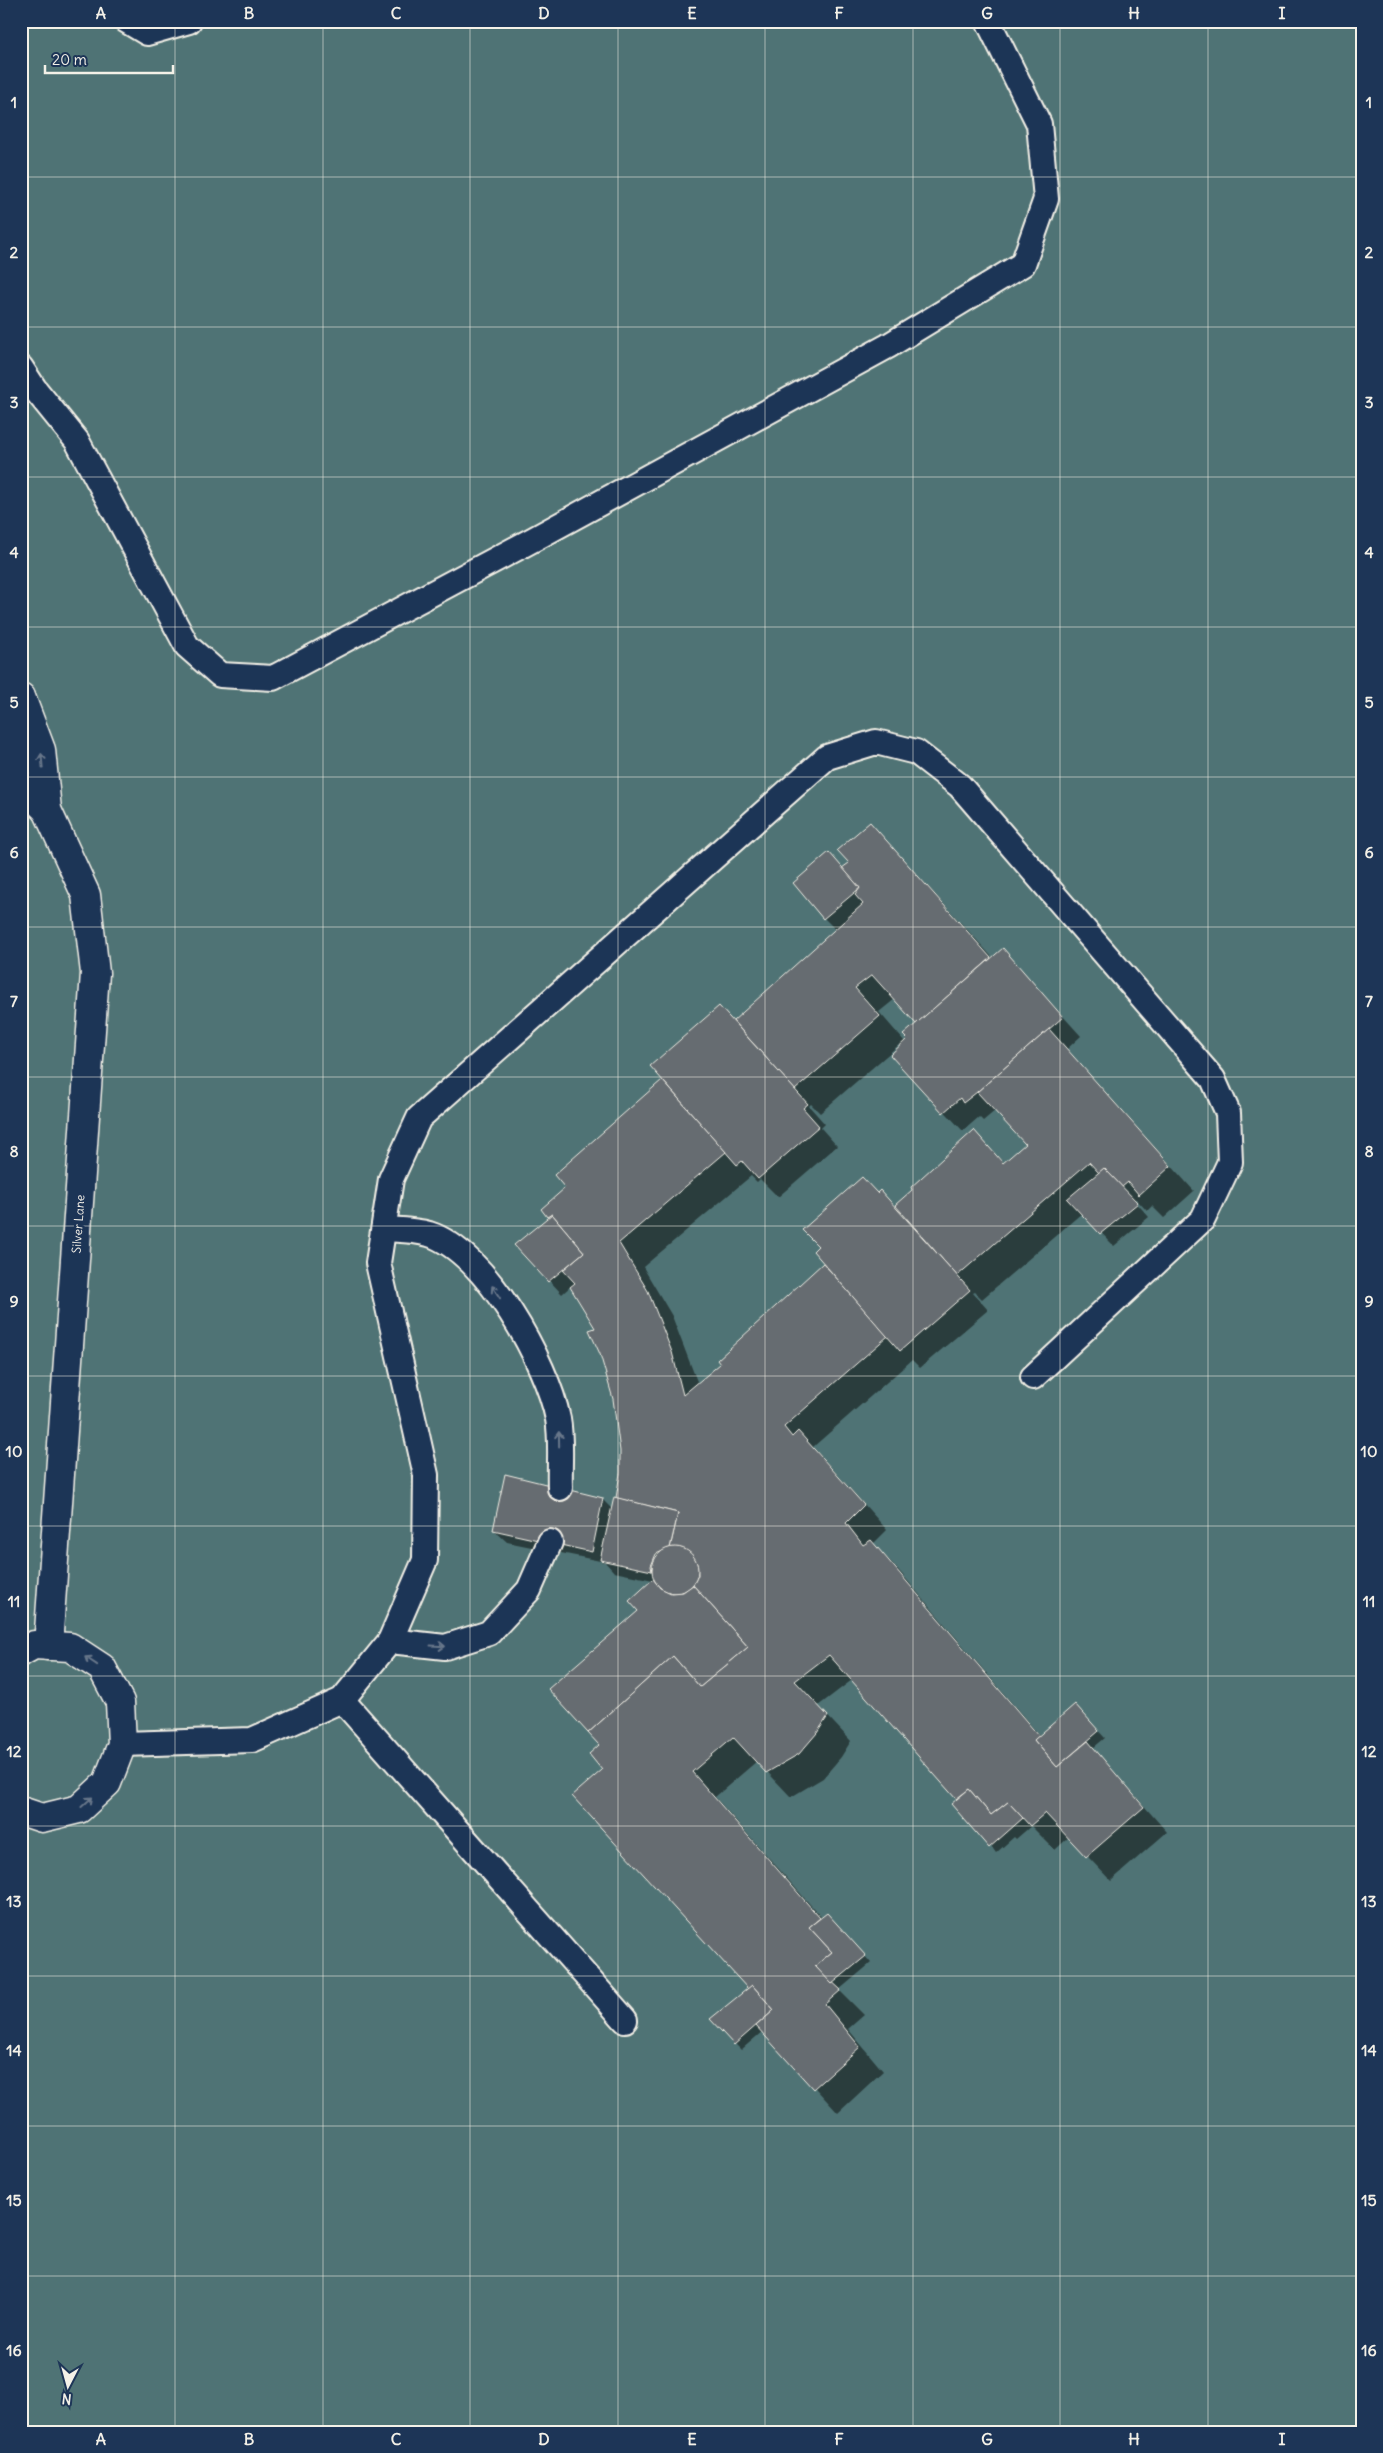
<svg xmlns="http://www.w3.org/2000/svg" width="1383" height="2453" viewBox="0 0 1383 2453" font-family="Delius,sans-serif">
  <rect width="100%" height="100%" fill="#33465f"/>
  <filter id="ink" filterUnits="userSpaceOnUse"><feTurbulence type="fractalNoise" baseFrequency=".02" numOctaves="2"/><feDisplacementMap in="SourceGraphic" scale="10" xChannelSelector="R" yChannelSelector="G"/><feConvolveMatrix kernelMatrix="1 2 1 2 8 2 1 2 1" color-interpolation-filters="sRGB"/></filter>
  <g filter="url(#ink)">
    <rect fill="#4f7374" stroke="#a2b2ae" x="21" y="21" width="1341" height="2411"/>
    <path fill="#0007" fill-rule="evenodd" d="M870,823L993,958L1003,950L1081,1036L1067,1049L1194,1191L1164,1218L1152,1206L1147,1211L1136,1199L1134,1200L1149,1217L1114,1246L1082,1213L982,1299L975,1292L973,1293L988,1310L920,1368L912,1360L813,1447L887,1530L873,1544L895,1566L1040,1736L1081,1712L1105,1738L1093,1748L1167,1832L1111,1881L1069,1837L1055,1850L1031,1826L1016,1839L1014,1837L996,1853L958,1799L852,1680L818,1706L851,1741L841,1757L823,1778L791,1797L757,1761L715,1797L822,1918L833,1920L871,1963L839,1990L864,2015L848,2029L883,2071L838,2113L763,2031L741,2050L712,2020L749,1989L604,1770L601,1745L639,1612L653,1580L614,1572L605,1562L507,1542L494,1530L602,1499L613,1510L617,1499L621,1473V1451L614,1399L597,1329L571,1286L562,1294L516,1245L549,1218L543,1210L567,1188L556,1175L733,1022L836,930L824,918L829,853L863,894L850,863ZM895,999L917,1024L905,1042L879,1012ZM900,1044L901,1046L892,1055L963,1131L979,1117L983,1121L996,1110L1027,1144L1004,1163L974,1132L895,1206L880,1191L833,1271L698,1384L672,1316L643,1267L751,1176L757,1182L760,1179L778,1197L837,1146L821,1128L825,1124L809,1106L811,1104L820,1113Z"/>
    <g fill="#666c71" stroke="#f4f1e8">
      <path d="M870,822L991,958L916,1024L872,975L855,988L880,1016L795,1090L733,1021L863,904L855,895L860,888L842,868L849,863L837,850Z"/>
      <path d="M829,852L860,888L823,919L793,883Z"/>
      <path d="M1003,948L1063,1017L977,1092L963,1103L960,1098L943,1113L890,1055L907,1039L903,1035Z"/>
      <path d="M719,1006L808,1104L803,1108L819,1126L758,1179L742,1161L737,1165L650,1066Z"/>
      <path d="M1049,1029L1171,1166L1139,1195L1128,1182L1122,1187L1104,1168L1099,1173L1089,1162L957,1276L895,1205L912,1190L911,1187L974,1130L1003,1163L1025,1144L977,1092Z"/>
      <path d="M662,1080L726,1152L619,1243L648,1291L672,1352L683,1395L720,1364L717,1360L823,1263L888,1336L784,1427L792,1437L798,1431L864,1505L846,1523L863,1545L871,1540L1039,1736L1034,1740L1057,1767L1088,1741L1144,1807L1086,1857L1045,1813L1030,1826L1008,1802L991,1815L969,1789L956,1799L829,1655L795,1681L828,1716L817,1733L799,1754L766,1773L733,1737L692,1772L820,1918L809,1927L832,1952L815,1966L841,1990L825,2004L860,2047L813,2089L756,2026L774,2010L752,1985L748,1989L572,1796L602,1770L589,1754L599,1745L588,1733L673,1656L700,1687L748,1647L693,1585L698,1575L697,1564L690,1553L680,1548H670L678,1513L616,1498L620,1473V1451L613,1399L600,1354L589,1330L595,1328L570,1287L575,1283L563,1270L584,1252L552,1214L547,1217L541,1209L565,1188L554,1175Z"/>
      <path d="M1104,1168L1138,1203L1100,1234L1067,1199Z"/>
      <path d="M862,1177L877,1193L880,1190L970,1290L900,1351L813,1251L818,1246L802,1230Z"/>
      <path d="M552,1214L584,1252L548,1282L514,1245Z"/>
      <path d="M505,1474L603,1498L592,1552L493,1530Z"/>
      <path d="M614,1497L678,1513L670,1548L656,1554L651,1566L652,1571L600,1560Z"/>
      <circle cx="675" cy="1570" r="23"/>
      <path d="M653,1579L660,1588L671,1593L683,1592L693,1585L748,1647L700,1687L673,1656L588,1733L548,1689L638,1611L629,1601Z"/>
      <path d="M1075,1704L1099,1731L1057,1767L1034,1740Z"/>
      <path d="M969,1789L991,1815L1008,1802L1023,1818L989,1848L951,1804Z"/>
      <path d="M827,1913L866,1956L832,1984L815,1966L832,1952L809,1927Z"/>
      <path d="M752,1985L774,2010L734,2045L710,2019Z"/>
    </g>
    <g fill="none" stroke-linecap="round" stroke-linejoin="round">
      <g stroke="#f4f1e8" stroke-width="28">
        <g id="service">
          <path d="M127,21L147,33L189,21"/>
          <path d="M21,368L34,388L77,441L187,646L220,675L273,678L534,539L888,346L1023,264L1046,199L1039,124L988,21"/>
          <path d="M384,1229C398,1230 415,1230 429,1234C486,1252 547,1363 558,1419C562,1441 559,1466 560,1488"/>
          <path d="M390,1641L445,1647L489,1633L529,1590L550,1542"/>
          <path d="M342,1700L625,2020"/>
          <path d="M122,1744L252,1740L342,1700L390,1641L425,1560L426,1475L378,1263L391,1179L419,1118L827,757L876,742L916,752L960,786L1213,1079L1228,1113L1230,1162L1203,1219L1033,1377"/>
        </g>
      </g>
      <g stroke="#f4f1e8" stroke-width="31">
        <g id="minor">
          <path d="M21,697L41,750L47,810L86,895L95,973L48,1646"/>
          <path d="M21,785L47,810"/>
          <path d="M21,1652L34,1645L70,1647L102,1668L120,1702L122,1744L107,1783L79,1809L42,1818L21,1811"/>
        </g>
      </g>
      <use href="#service" stroke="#1d3557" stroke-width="24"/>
      <use href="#minor" stroke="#1d3557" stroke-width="28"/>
    </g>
    <defs><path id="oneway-shaft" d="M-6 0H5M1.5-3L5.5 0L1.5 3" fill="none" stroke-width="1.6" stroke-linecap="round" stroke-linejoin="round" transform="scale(1.25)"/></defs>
    <g stroke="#68778a">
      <use href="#oneway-shaft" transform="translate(42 761) rotate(-95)"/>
      <use href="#oneway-shaft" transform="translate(496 1292) rotate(-123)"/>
      <use href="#oneway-shaft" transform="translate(559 1439) rotate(-91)"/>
      <use href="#oneway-shaft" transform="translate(438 1646) rotate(3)"/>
      <use href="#oneway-shaft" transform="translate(91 1661) rotate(-146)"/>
      <use href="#oneway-shaft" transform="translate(87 1802) rotate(-42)"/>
    </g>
  </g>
  <path fill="none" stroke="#f4f1e8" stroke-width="1" stroke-opacity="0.55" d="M175,21V2432M323,21V2432M470,21V2432M618,21V2432M765,21V2432M913,21V2432M1060,21V2432M1208,21V2432M21,177H1362M21,327H1362M21,477H1362M21,627H1362M21,777H1362M21,927H1362M21,1077H1362M21,1226H1362M21,1376H1362M21,1526H1362M21,1676H1362M21,1826H1362M21,1976H1362M21,2126H1362M21,2276H1362"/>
  <g text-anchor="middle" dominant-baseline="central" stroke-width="5" stroke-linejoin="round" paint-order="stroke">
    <g font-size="12" fill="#f4f1e8" stroke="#1d3557">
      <text transform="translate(78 1224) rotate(-86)">Silver Lane</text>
    </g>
  </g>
  <rect width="1383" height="2453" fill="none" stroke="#1d3557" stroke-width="55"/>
  <g transform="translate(68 2386) rotate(186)" stroke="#1d3557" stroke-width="4" paint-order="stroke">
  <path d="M0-4L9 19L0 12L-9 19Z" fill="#f4f1e8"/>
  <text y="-8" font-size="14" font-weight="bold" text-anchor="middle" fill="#f4f1e8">N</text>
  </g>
  <path d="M45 65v8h128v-8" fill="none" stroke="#f4f1e8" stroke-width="2.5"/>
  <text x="52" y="65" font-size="15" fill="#f4f1e8" stroke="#1d3557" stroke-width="4" paint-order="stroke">20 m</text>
  <rect x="28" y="28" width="1328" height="2398" fill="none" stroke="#f4f1e8" stroke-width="2"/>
  <g font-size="16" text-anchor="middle" font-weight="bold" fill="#f4f1e8">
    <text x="101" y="19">A</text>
    <text x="249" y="19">B</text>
    <text x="396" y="19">C</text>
    <text x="544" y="19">D</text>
    <text x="692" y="19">E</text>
    <text x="839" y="19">F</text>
    <text x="987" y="19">G</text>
    <text x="1134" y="19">H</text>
    <text x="1282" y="19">I</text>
    <text x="14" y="108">1</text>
    <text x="1369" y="108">1</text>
    <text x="14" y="258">2</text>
    <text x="1369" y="258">2</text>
    <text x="14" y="408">3</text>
    <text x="1369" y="408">3</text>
    <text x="14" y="558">4</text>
    <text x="1369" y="558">4</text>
    <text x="14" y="708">5</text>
    <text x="1369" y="708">5</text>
    <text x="14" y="858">6</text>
    <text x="1369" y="858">6</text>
    <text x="14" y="1007">7</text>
    <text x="1369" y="1007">7</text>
    <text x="14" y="1157">8</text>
    <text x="1369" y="1157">8</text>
    <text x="14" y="1307">9</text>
    <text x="1369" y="1307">9</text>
    <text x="14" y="1457">10</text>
    <text x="1369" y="1457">10</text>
    <text x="14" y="1607">11</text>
    <text x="1369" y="1607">11</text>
    <text x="14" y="1757">12</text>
    <text x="1369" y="1757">12</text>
    <text x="14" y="1907">13</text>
    <text x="1369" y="1907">13</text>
    <text x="14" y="2056">14</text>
    <text x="1369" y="2056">14</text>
    <text x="14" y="2206">15</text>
    <text x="1369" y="2206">15</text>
    <text x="14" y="2356">16</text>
    <text x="1369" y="2356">16</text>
    <text x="101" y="2445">A</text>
    <text x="249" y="2445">B</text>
    <text x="396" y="2445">C</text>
    <text x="544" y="2445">D</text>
    <text x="692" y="2445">E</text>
    <text x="839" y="2445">F</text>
    <text x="987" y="2445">G</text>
    <text x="1134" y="2445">H</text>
    <text x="1282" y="2445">I</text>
  </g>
</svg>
